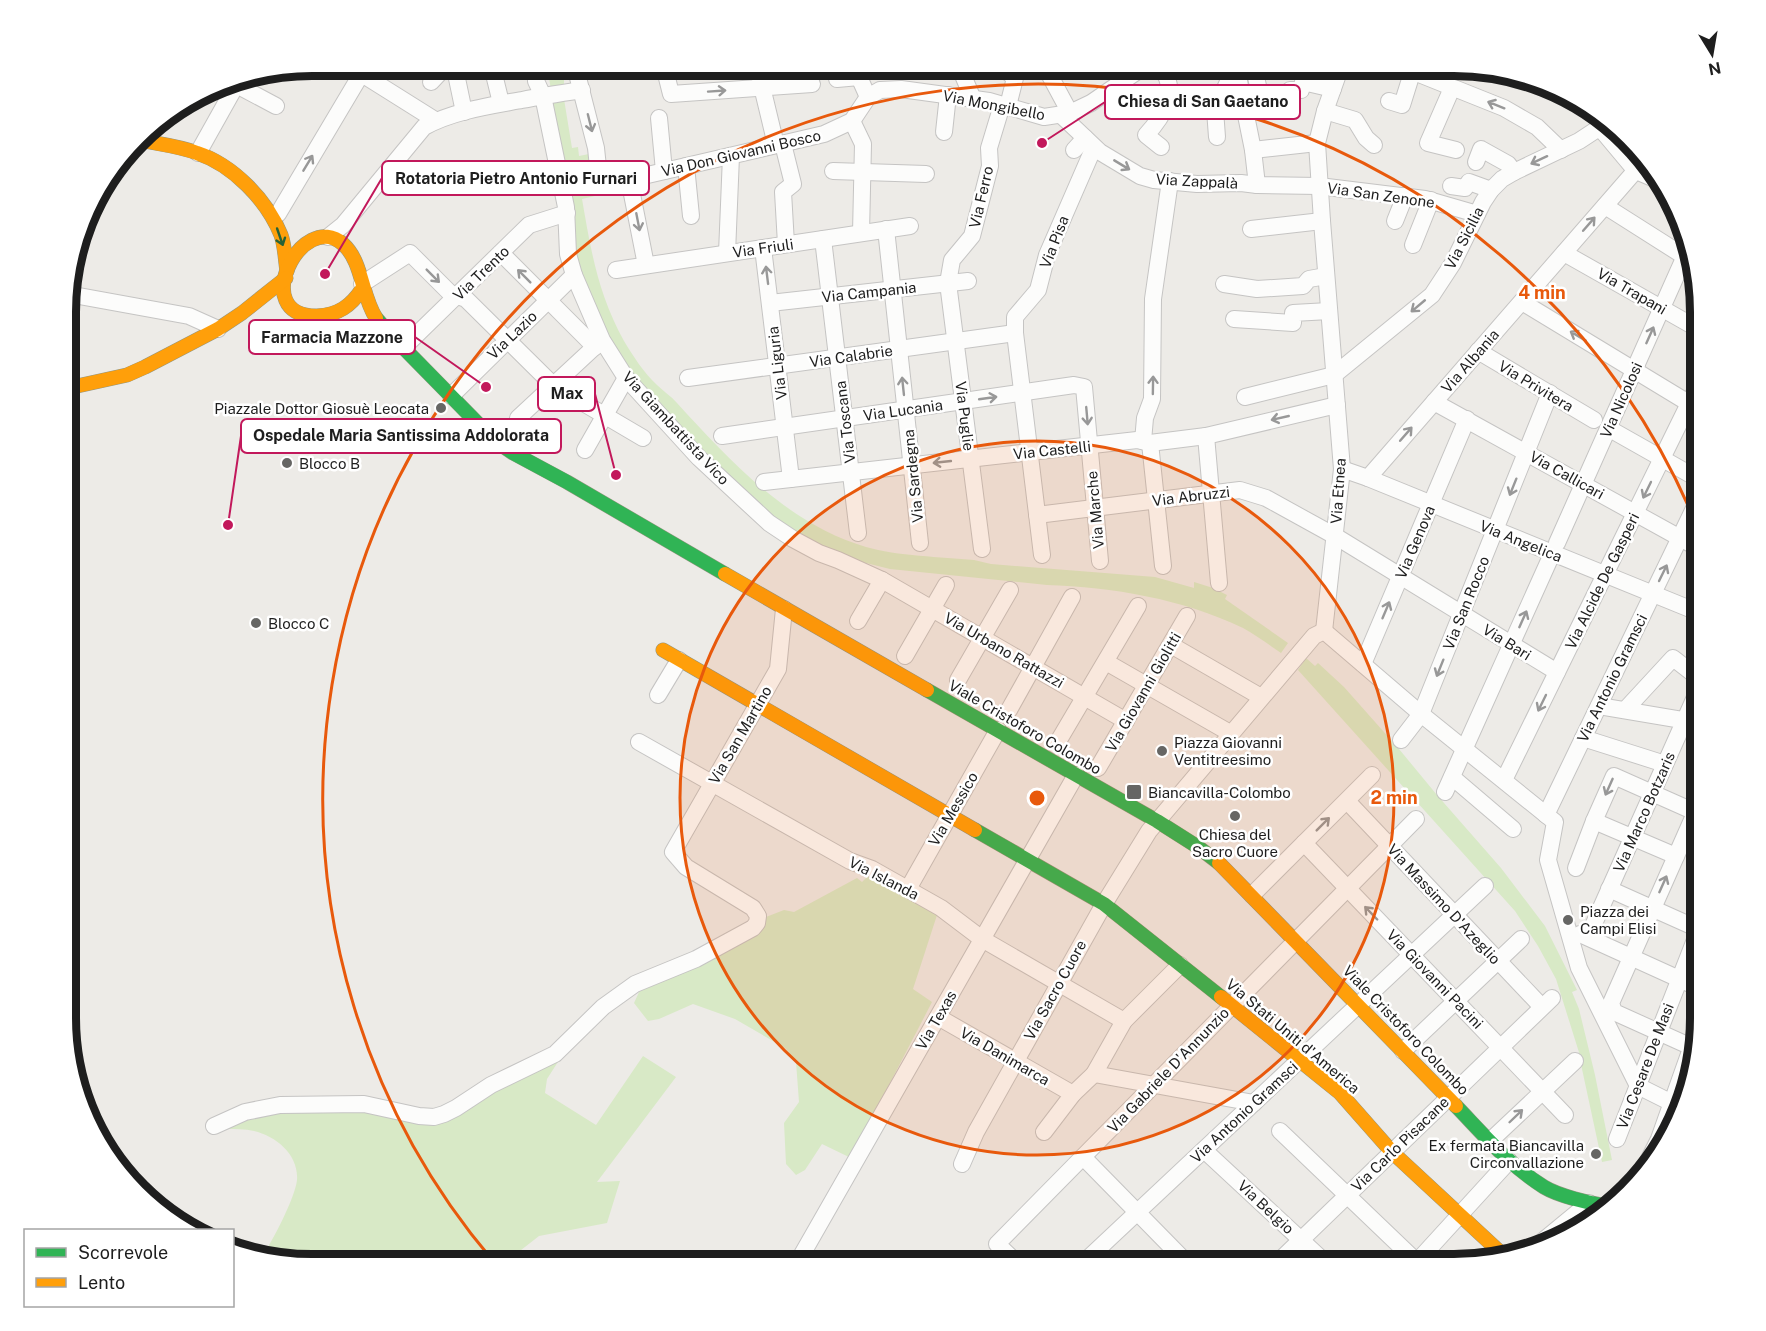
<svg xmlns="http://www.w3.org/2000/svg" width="1766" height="1331" viewBox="0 0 1766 1331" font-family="'Public Sans',sans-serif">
  <rect width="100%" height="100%" fill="#edebe7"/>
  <g fill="#d8e9c6">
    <path d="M547,66L564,67V86L551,90Z"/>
    <path d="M564,99L572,148L578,147L579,156L589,154L595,196L582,199C591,251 598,294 624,341C633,356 644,373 657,385C663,391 671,396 677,403C730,461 788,524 866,547C897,556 941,557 974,560L991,564L1155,577L1194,588V582L1213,588L1227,595L1225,599L1288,643L1281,653C1269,645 1256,635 1243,628C1183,599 1112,587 1047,585L890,569L846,558L825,550L771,515L696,444L636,378L622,360L598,318L575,253L567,181L554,109L550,104Z"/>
    <path d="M1306,658L1315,666L1318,663L1344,687L1399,749L1437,795L1501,868L1545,926L1577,990L1572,992L1579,1009L1595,1075L1612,1160L1602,1162L1582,1069L1581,1063L1582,1062L1556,979L1538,946L1515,911L1298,670Z"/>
    <path d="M869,875L938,912L913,989L932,1002L851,1158L822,1144L805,1170L796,1175L786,1164L784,1123L799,1102L796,1062L785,1048L735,1019L693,1004L659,1019L648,1021L634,1003L640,990L753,938L766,917L784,910L794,912L857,878L862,882Z"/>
    <path d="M572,1040L547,1079L545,1093L596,1125L643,1056L676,1077L597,1182L620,1181L607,1223L539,1236L516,1254L513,1265L296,1264L262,1257C273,1240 295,1198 297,1180C299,1155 276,1136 254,1131C245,1129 235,1129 226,1129L243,1117L281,1110L356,1109L401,1118L414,1124L436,1123Z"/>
  </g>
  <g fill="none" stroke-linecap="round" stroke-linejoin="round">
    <g stroke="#c5c4c3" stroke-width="18">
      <g id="street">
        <path d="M349,66L435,120"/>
        <path d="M452,66L455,69L464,112"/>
        <path d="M492,66L501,103"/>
        <path d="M535,66L536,81L543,96L566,207L568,254L574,275L602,340L626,378L699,458L769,523L793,539L819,553L838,560L882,580L1126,721"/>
        <path d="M575,66L596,148L600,186L824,134L852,121L868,97L880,90L901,89L989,101L1044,117L1070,113L1091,103L1145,66"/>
        <path d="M664,66L671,94L812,84"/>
        <path d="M757,66L776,145"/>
        <path d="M858,66L859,77L868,97"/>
        <path d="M959,66L973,99"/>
        <path d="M1000,66L1015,78L1008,106"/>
        <path d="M1041,66L1049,74L1070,113"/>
        <path d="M1158,66C1161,70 1165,74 1167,78C1175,99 1159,121 1146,135L1161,147"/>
        <path d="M1239,66L1237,71L1253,150L1257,185"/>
        <path d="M1399,66L1504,108L1537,127L1561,150"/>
        <path d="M1238,69L1255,73L1263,107"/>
        <path d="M577,73L605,66"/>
        <path d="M837,79L859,77"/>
        <path d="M229,81L276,106"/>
        <path d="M431,82L446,66"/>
        <path d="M1452,88L1428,143L1456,150"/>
        <path d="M1290,101V90H1301L1303,82L1333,89"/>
        <path d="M1389,101L1402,105L1412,73"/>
        <path d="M1325,111L1355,120L1366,138L1374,145"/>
        <path d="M1061,115L1100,152L1140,176L1154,180L1197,184L1241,183L1257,185L1319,186L1425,199L1477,214"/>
        <path d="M659,118L664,171"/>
        <path d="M852,121L863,144L861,233"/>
        <path d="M1600,128L1636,171L1657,180"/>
        <path d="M944,132L948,95"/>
        <path d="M1217,137L1215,110L1233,71H1237"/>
        <path d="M143,141L157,123"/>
        <path d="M783,144L793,184L783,192L786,244"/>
        <path d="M1074,150L1085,138"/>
        <path d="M1253,150L1317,143"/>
        <path d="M198,153L240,78"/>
        <path d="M1476,162L1481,149L1508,164L1514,172"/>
        <path d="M686,166L691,216"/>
        <path d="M833,171L926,174"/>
        <path d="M629,179L646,265"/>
        <path d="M1451,186L1465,188L1469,182L1491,190"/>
        <path d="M1605,206L1687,258"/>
        <path d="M278,214L366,66"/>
        <path d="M1395,221L1405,196"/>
        <path d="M886,229L920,543"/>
        <path d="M1251,229L1322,221"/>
        <path d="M328,237L343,225L424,127C453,111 489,106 522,100C542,96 562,93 582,90"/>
        <path d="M823,239L858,533"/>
        <path d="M1413,245L1431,200"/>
        <path d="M763,248L791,479"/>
        <path d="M501,253L595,347"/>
        <path d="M727,253L731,156"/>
        <path d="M1564,253L1700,330"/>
        <path d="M616,270L910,226"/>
        <path d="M362,284L410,253L450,293L466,299L553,385L643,438"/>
        <path d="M1224,284L1257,289L1303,286L1309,279L1326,276"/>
        <path d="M68,294L189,316L218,329"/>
        <path d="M70,294L75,262"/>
        <path d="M1522,302L1700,410"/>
        <path d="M770,303L968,281"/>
        <path d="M1234,319L1293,323V313L1329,311"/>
        <path d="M404,347L529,225L567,213"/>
        <path d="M1478,351L1594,420"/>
        <path d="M688,378L1015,333"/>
        <path d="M451,396L574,275"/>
        <path d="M1245,397L1334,375L1432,295L1453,263L1483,202L1491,190L1502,179L1514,172L1579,141L1608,122"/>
        <path d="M1434,402L1700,549"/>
        <path d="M518,418L601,341"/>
        <path d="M1608,428L1700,480"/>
        <path d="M722,436L1074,385L1084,387L1100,561"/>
        <path d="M1206,436L1219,583"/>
        <path d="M1143,441L1145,418L1152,399L1153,299L1170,181"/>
        <path d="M1150,443L1163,566"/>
        <path d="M585,450L626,378"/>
        <path d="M1342,469L1368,478L1700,613"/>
        <path d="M1368,478L1643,162"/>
        <path d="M764,482L1137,440L1150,443L1206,436L1337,405"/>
        <path d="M1037,515L1240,490L1266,498L1335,536L1557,672"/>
        <path d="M1557,543L1685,256"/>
        <path d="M982,549L948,283L952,260L972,236L990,166L989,148L1002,105"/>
        <path d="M1042,555L1015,333V317L1038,290L1047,255L1094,147"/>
        <path d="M858,621L882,580"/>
        <path d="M1324,631L1421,714L1555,822L1548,860L1579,968L1638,1086L1682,1108"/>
        <path d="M1324,631L1342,469L1322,221L1317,143L1325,111L1341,66"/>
        <path d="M1171,645L1261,697"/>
        <path d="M905,656L946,585"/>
        <path d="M1106,662L1230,733"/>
        <path d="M1363,664L1467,419"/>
        <path d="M958,680L1010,590"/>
        <path d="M658,695L679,660"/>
        <path d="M1599,706L1700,723"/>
        <path d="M1009,710L1072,597"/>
        <path d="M1625,710L1673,658L1700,679"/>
        <path d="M1583,738L1665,764"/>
        <path d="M1401,740L1421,714L1550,393"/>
        <path d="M639,742L850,861L872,869L941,908L982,939L1124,1021"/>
        <path d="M1056,745L1138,606"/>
        <path d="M1098,768L1187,616"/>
        <path d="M1452,777L1513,829"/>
        <path d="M1504,780L1700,381"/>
        <path d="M1445,792L1552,554"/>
        <path d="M1347,801L1542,1007"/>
        <path d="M1546,815L1700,496"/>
        <path d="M1594,821L1676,856"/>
        <path d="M1304,843L1565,1115"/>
        <path d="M1576,868L1594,821L1614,776L1695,812"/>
        <path d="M908,889L998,730"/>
        <path d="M1609,889L1694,927H1700"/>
        <path d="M1252,895L1372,775"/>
        <path d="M1580,934L1699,988"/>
        <path d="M1588,937L1700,686"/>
        <path d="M938,1017L1073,1094"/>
        <path d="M1696,1049L1614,1012L1611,1003L1700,802"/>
        <path d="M1403,1051L1521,939"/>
        <path d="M1094,1074L1254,1103"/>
        <path d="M214,1126L245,1112L280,1105L364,1104L419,1116L434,1117L444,1114L456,1108L491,1085L555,1054L603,1007L635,984L696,959L753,928L757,923L758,916L753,908L686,867L673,852L778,669L784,609"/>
        <path d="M1280,1131L1420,1265"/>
        <path d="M1044,1132L1073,1094L1094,1074L1124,1021L1180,965"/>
        <path d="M1617,1139L1700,927"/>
        <path d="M1490,1141L1575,1061"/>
        <path d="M1204,1150L1328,1265"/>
        <path d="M1083,1157L1189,1265"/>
        <path d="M962,1164L976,1132L1104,904L1149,831L1314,636L1324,631"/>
        <path d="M1644,1169L1659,1139L1699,1026"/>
        <path d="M1538,1245L1589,1203"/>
        <path d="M796,1265L1076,775"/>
        <path d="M1019,1265L997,1244L1416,819"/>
        <path d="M1081,1265L1485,886"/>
        <path d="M1275,1265L1552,998"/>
        <path d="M1414,1265L1509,1161"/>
      </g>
    </g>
    <g stroke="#94967f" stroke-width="15">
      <g id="fast">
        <path d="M376,318L389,333L494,440L513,453L567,482L725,574"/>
        <path d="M927,690L1157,821L1198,847L1219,863"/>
        <path d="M975,830L1104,904L1221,997"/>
        <path d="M1456,1106C1483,1134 1510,1166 1544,1187C1559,1196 1589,1203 1606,1206"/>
      </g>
    </g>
    <g stroke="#94967f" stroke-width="15">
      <g id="slow">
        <path d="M139,140C158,144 179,146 197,153C233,165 267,200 281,235C285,246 285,259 287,271"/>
        <path d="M362,289C351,306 338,315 317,316C247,317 302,208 343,244C363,262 361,295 376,318"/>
        <path d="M68,388L127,375L145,367L218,329L242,313L286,278"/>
        <path d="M725,574L927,690"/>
        <path d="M663,650L975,830"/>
        <path d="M1219,863L1456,1106"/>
        <path d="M1221,997L1340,1093L1392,1152L1502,1254"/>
        <path d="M85,1103L89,1117"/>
      </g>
    </g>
    <use href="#street" stroke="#fcfcfb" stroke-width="16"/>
    <use href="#fast" stroke="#30b455" stroke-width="14"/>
    <use href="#slow" stroke="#ff9f0a" stroke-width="14"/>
  </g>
  <defs><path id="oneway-shaft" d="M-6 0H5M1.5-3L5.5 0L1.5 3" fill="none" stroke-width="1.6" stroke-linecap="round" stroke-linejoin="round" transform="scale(1.5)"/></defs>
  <g stroke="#989898">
    <use href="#oneway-shaft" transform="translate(717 91) rotate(-4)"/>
    <use href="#oneway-shaft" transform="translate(1496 105) rotate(-158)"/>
    <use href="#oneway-shaft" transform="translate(590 123) rotate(76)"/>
    <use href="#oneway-shaft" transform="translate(1539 160) rotate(155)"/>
    <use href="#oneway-shaft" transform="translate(308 163) rotate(-59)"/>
    <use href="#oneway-shaft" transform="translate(1122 165) rotate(31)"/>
    <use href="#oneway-shaft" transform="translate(638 222) rotate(79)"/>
    <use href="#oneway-shaft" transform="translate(1589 224) rotate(-49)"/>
    <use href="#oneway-shaft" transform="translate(767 275) rotate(-97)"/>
    <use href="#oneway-shaft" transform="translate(433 276) rotate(45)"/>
    <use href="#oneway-shaft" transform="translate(524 276) rotate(-135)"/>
    <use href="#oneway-shaft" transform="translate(1418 306) rotate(140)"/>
    <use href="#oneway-shaft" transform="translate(1650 335) rotate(-66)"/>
    <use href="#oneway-shaft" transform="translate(1578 336) rotate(-149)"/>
    <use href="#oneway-shaft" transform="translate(1153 385) rotate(-89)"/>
    <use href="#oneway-shaft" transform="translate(903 386) rotate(-96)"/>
    <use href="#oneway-shaft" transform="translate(988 398) rotate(-8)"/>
    <use href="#oneway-shaft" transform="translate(1087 416) rotate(85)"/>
    <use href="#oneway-shaft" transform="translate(1280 418) rotate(167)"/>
    <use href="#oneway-shaft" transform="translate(1406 434) rotate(-49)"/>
    <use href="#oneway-shaft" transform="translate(942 462) rotate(174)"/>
    <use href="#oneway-shaft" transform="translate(1513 487) rotate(112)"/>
    <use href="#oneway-shaft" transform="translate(1647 490) rotate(116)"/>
    <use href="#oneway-shaft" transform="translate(1663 573) rotate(-64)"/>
    <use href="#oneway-shaft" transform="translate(1386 610) rotate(-67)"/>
    <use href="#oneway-shaft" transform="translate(1523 619) rotate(-66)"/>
    <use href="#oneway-shaft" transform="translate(1440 668) rotate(112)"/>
    <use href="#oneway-shaft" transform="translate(1542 703) rotate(116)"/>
    <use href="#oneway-shaft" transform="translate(1609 787) rotate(114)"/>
    <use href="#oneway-shaft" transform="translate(1323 824) rotate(-45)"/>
    <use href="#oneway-shaft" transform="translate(1663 884) rotate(-66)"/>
    <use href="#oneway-shaft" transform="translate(1371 913) rotate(-134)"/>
    <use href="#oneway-shaft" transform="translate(1516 1116) rotate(-44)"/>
  </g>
  <use stroke="#266237" href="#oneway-shaft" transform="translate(280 237) rotate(71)"/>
  <circle cx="1037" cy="798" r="357" fill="#e8590c" fill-opacity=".12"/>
  <g fill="none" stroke="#e8590c" stroke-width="3">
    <circle cx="1037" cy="798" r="357"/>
    <path d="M1684 1100A714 714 0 0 1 1658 1150M494 1262A714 714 0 1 1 1699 531"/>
  </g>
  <g fill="#666664" stroke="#fff" stroke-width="2">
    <circle cx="441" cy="408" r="6"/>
    <circle cx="287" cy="463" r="6"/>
    <circle cx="256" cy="623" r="6"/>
    <circle cx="1162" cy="751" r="6"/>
    <rect x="1126" y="784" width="16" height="16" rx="3"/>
    <circle cx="1235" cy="816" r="6"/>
    <circle cx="1568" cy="920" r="6"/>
    <circle cx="1596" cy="1154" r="6"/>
  </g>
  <g text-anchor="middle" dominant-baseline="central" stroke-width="5" stroke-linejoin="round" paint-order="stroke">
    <g font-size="15" fill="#1e1e1e" stroke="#fff">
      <text transform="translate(994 105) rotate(11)">Via Mongibello</text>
      <text transform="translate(741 153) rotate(-13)">Via Don Giovanni Bosco</text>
      <text transform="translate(1197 181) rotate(3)">Via Zappalà</text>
      <text transform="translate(1381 195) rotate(8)">Via San Zenone</text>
      <text transform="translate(981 197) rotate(-77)">Via Ferro</text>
      <text transform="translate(1464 238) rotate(-63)">Via Sicilia</text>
      <text transform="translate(1054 242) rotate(-69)">Via Pisa</text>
      <text transform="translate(763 248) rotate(-8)">Via Friuli</text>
      <text transform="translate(481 273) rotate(-44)">Via Trento</text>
      <text transform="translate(1632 291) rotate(30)">Via Trapani</text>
      <text transform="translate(869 292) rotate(-6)">Via Campania</text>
      <text transform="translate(512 335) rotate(-44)">Via Lazio</text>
      <text transform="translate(851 356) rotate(-8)">Via Calabrie</text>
      <text transform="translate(1470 361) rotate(-49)">Via Albania</text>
      <text transform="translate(777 363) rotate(-97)">Via Liguria</text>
      <text transform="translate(1536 386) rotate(31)">Via Privitera</text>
      <text transform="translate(1621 400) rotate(-66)">Via Nicolosi</text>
      <text transform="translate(903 410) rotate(-8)">Via Lucania</text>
      <text transform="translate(965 416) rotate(83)">Via Puglie</text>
      <text transform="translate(845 422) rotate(-97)">Via Toscana</text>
      <text transform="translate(676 428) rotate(47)">Via Giambattista Vico</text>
      <text transform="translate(1052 450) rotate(-6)">Via Castelli</text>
      <text transform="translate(1567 475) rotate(29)">Via Callicari</text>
      <text transform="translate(913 476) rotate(-96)">Via Sardegna</text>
      <text transform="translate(1338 491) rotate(-86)">Via Etnea</text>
      <text transform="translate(1191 496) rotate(-7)">Via Abruzzi</text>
      <text transform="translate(1095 510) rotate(-95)">Via Marche</text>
      <text transform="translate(1521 541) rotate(22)">Via Angelica</text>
      <text transform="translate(1415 542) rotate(-67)">Via Genova</text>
      <text transform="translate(1602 581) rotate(-64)">Via Alcide De Gasperi</text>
      <text transform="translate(1466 603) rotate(-68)">Via San Rocco</text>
      <text transform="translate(1507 642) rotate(32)">Via Bari</text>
      <text transform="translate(1004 650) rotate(30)">Via Urbano Rattazzi</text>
      <text transform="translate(1612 678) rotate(-64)">Via Antonio Gramsci</text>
      <text transform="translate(1143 692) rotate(-60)">Via Giovanni Giolitti</text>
      <text transform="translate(1025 727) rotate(30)">Viale Cristoforo Colombo</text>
      <text transform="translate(740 735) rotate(-60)">Via San Martino</text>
      <text transform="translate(953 809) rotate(-60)">Via Messico</text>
      <text transform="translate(1644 812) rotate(-66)">Via Marco Botzaris</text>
      <text transform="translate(884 878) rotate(27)">Via Islanda</text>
      <text transform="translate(1444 904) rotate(47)">Via Massimo D'Azeglio</text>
      <text transform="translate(1435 979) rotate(46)">Via Giovanni Pacini</text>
      <text transform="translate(1055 990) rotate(-61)">Via Sacro Cuore</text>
      <text transform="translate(936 1020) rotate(-60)">Via Texas</text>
      <text transform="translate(1406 1030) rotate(46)">Viale Cristoforo Colombo</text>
      <text transform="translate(1293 1036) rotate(40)">Via Stati Uniti d'America</text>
      <text transform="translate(1005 1056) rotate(30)">Via Danimarca</text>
      <text transform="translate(1645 1066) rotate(-69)">Via Cesare De Masi</text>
      <text transform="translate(1168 1070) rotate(-46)">Via Gabriele D'Annunzio</text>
      <text transform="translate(1244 1112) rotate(-43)">Via Antonio Gramsci</text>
      <text transform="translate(1400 1144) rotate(-44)">Via Carlo Pisacane</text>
      <text transform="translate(1266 1207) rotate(43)">Via Belgio</text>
    </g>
    <g font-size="15" fill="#1e1e1e" stroke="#fff" text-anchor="start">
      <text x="429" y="408" text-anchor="end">Piazzale Dottor Giosuè Leocata</text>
      <text x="299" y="463">Blocco B</text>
      <text x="268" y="623">Blocco C</text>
      <text x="1174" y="742">Piazza Giovanni<tspan x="1174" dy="17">Ventitreesimo</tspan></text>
      <text x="1148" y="792">Biancavilla-Colombo</text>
      <text x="1235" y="834" text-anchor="middle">Chiesa del<tspan x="1235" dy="17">Sacro Cuore</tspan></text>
      <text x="1580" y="911">Piazza dei<tspan x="1580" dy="17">Campi Elisi</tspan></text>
      <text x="1584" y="1145" text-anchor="end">Ex fermata Biancavilla<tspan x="1584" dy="17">Circonvallazione</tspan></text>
    </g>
  </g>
  <path d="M0 0H1766V1331H0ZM312 76H1454A236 236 0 0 1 1690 312V1018A236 236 0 0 1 1454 1254H312A236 236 0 0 1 76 1018V312A236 236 0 0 1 312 76Z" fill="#fff" fill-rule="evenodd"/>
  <path fill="none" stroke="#1e1e1e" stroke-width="8" d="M312 76H1454A236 236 0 0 1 1690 312V1018A236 236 0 0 1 1454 1254H312A236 236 0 0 1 76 1018V312A236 236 0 0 1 312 76Z"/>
  <circle cx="1037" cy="798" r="9" fill="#e8590c" stroke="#fff" stroke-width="3"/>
  <g font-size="18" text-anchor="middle" font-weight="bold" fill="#e8590c" stroke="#fff" stroke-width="5" stroke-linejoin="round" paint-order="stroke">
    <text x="1542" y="299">4 min</text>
    <text x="1394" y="804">2 min</text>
  </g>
  <path fill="none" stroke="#c2185b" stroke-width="2" d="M1042 143L1105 102M325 274L382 178M486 387L415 337M616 475L595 394M228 525L241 436"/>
  <g fill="#c2185b" stroke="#fff" stroke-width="2">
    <circle cx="1042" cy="143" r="6"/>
    <circle cx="325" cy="274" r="6"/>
    <circle cx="486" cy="387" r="6"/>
    <circle cx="616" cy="475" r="6"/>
    <circle cx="228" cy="525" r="6"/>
  </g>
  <g fill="#fff" stroke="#c2185b" stroke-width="2">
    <rect x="1105" y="85" width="195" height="34" rx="6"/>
    <rect x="382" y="161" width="267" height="34" rx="6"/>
    <rect x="249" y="320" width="166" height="34" rx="6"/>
    <rect x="538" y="377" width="57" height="34" rx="6"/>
    <rect x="241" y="419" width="320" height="34" rx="6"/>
  </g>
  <g font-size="16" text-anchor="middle" font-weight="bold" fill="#1e1e1e">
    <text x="1203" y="107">Chiesa di San Gaetano</text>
    <text x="516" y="184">Rotatoria Pietro Antonio Furnari</text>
    <text x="332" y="343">Farmacia Mazzone</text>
    <text x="567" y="399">Max</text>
    <text x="401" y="441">Ospedale Maria Santissima Addolorata</text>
  </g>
  <rect x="24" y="1229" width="210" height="78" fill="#ffffff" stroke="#a5a5a5" stroke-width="1.5"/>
  <rect x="36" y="1248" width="30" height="9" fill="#30b455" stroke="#a5a5a5" stroke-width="1.5"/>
  <text x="78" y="1259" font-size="18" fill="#1e1e1e">Scorrevole</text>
  <rect x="36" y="1278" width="30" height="9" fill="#ff9f0a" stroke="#a5a5a5" stroke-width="1.5"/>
  <text x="78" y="1289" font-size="18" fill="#1e1e1e">Lento</text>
  <g transform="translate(1712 54) rotate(169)" stroke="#ffffff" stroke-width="4.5" paint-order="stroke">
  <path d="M0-4.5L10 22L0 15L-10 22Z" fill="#1e1e1e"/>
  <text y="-9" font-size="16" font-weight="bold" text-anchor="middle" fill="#1e1e1e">N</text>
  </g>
</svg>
